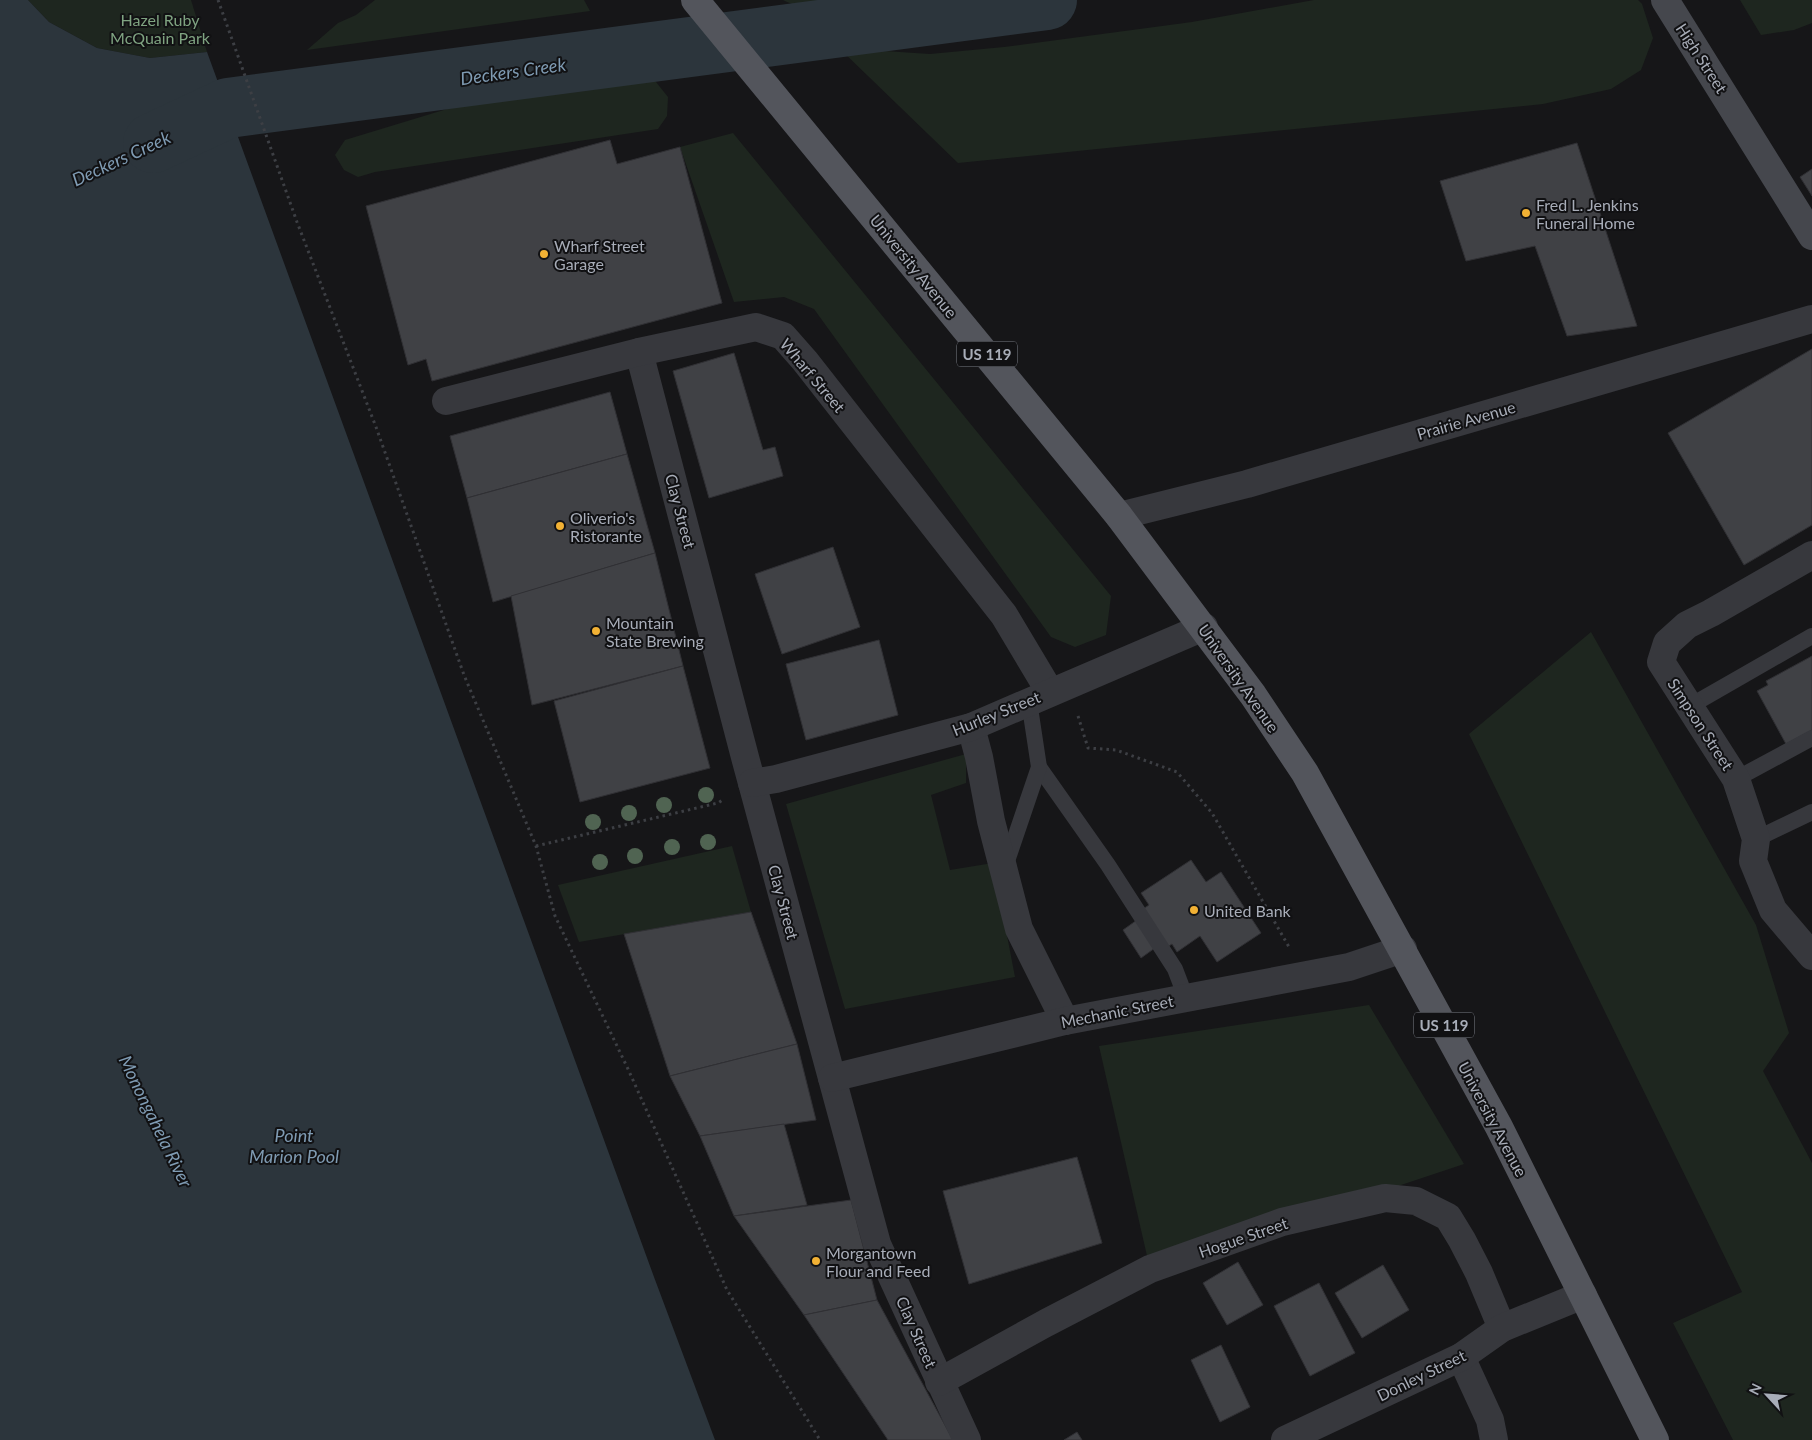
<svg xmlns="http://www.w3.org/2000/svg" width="1812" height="1440" viewBox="0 0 1812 1440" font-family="Lato,sans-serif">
  <rect width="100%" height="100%" fill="#161618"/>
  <g fill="#1e261f">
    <path d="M28,0H191L207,52L150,58L97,48L49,22Z"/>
    <path d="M375,0H584L590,11L307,50L338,23L356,15Z"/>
    <path d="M783,0H855C831,3 804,12 783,0Z"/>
    <path d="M1314,0H1638L1642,4L1653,38L1641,70L1611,89L1543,104L958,163L839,48L930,54L1004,47L1192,22Z"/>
    <path d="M1740,0H1812V23L1794,30L1761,35Z"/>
    <path d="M641,74L656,82L668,97L667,116L658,129L375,172L358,177L344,170L335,155L345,140L493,95L604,76Z"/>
    <path d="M733,133L1111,596L1106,635L1075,647L1051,637L814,309L784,297L734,302L680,147Z"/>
    <path d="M1591,632L1756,925L1789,1033L1763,1071L1812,1163V1440H1733L1673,1323L1742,1292L1469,734Z"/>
    <path d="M966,754V783L931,795L950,870L993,863L1015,977L845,1009L786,804Z"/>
    <path d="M732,846L751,912L579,942L558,885Z"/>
    <path d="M1369,1005L1464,1164L1150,1269L1099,1046Z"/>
  </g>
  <path fill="#2c353c" d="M0,0H28L49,22L97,48L150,58L207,52L654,1277L715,1440H0Z"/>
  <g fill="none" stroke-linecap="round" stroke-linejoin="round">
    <path stroke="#2c353c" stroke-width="60" d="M153,143L228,108L1047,0"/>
  </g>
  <g fill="#404145" stroke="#303034">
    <path d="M610,140L617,164L680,147L722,303L432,381L426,359L408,365L366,206Z"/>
    <path d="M1577,143L1637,326L1567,336L1535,246L1466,261L1440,181Z"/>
    <path d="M1812,169V196L1800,177Z"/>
    <path d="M1812,349V525L1744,565L1668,433Z"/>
    <path d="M734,353L763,450L775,447L783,476L709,498L673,371Z"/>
    <path d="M610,392L627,454L467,498L450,436Z"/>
    <path d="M627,454L655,553L493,602L467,498Z"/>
    <path d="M833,547L860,627L782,654L755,574Z"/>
    <path d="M655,553L683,666L532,705L511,596Z"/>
    <path d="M879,640L898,715L806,740L786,664Z"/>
    <path d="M1812,656V730L1786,744L1757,691L1768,685L1766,681Z"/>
    <path d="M683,666L710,768L580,802L554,701Z"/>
    <path d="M1191,860L1206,882L1221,872L1261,933L1217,962L1200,936L1177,952L1172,944L1161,951L1159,945L1141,958L1123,930L1137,920L1134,915L1149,905L1141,893Z"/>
    <path d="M751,912L797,1044L670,1076L624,934Z"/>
    <path d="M797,1044L816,1120L700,1136L670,1076Z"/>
    <path d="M784,1124L807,1205L734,1216L700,1136Z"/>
    <path d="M1077,1157L1102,1243L969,1284L943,1191Z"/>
    <path d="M851,1200L877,1300L804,1315L734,1216Z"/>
    <path d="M1238,1262L1263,1305L1227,1325L1203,1283Z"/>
    <path d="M1383,1265L1409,1310L1362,1338L1335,1293Z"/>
    <path d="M1319,1283L1355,1353L1310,1376L1274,1306Z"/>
    <path d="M877,1300L953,1440H888L804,1315Z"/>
    <path d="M1221,1345L1250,1407L1220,1422L1191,1360Z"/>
    <path d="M1077,1432L1082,1440H1064Z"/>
  </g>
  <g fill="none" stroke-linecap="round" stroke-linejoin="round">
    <g stroke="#3d3f44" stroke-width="3" stroke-dasharray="2.5 4" stroke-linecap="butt">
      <path d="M218,0L297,222L376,427L464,675L536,846L555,916L628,1069L727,1290L820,1440"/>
      <path d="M1078,716L1088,748L1116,750L1177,772L1212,813L1289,947"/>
      <path d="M536,846L718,803L724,799"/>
    </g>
    <g stroke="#37383d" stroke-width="16">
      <path d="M1690,706L1812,636"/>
      <path d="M1039,767L1108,865L1175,969L1186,998"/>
      <path d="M1736,779L1812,738"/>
      <path d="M1756,839L1812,812"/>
      <path d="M1005,867L1039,767L1029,701"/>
    </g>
    <g stroke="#37383d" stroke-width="28">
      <path d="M639,352L746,761L877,1244L967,1440"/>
      <path d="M446,401L639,352L756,327L783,336L805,361L1004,615L1050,692"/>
      <path d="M1119,516L1247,484L1812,319"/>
      <path d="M1812,555L1711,613L1687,625L1667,643L1661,662L1736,779L1756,839L1753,861L1773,910L1812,956"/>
      <path d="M971,727L979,757L991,821L1019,929L1065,1021"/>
      <path d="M752,783L776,779L971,727L1204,627"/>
      <path d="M832,1078L1065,1021L1349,967L1403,949"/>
      <path d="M1461,1357L1490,1420L1494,1440"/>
      <path d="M939,1382L1046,1323L1150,1269L1282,1222L1385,1198L1416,1201L1448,1217L1462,1240L1479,1273L1502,1328"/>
      <path d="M1285,1440L1461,1357L1502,1328L1583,1295"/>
    </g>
    <path stroke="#45474d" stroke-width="28" d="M1665,0L1812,236"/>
    <path stroke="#53555c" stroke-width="28" d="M695,0L1119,516L1253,695L1305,773L1499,1127L1655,1440"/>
  </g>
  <g fill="#506452">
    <circle cx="706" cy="795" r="8"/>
    <circle cx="664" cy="805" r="8"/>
    <circle cx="629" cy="813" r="8"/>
    <circle cx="593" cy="822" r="8"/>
    <circle cx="708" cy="842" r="8"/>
    <circle cx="672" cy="847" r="8"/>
    <circle cx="635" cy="856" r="8"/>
    <circle cx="600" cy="862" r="8"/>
  </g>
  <g fill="#f2b134" stroke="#111113" stroke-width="2">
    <circle cx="1526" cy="213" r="5"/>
    <circle cx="544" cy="254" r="5"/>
    <circle cx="560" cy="526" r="5"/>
    <circle cx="596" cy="631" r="5"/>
    <circle cx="1194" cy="910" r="5"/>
    <circle cx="816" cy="1261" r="5"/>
  </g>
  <g text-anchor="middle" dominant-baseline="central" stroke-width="4" stroke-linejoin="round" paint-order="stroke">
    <g fill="#111113" stroke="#7b7e86" stroke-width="1">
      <rect x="957" y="341.5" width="60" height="25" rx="4"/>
      <rect x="1414" y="1012.5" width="60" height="25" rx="4"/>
    </g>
    <g font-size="15" font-weight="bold" fill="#a8adb8">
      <text x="987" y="354">US 119</text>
      <text x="1444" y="1025">US 119</text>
    </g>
    <g font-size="16" fill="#7fa381" stroke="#111113">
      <text x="160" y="19">Hazel Ruby<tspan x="160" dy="18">McQuain Park</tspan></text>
    </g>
    <g font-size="16" fill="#a8adb8" stroke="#111113">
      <text transform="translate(1702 58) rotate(57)">High Street</text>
      <text transform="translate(914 266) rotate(51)">University Avenue</text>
      <text transform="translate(813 375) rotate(50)">Wharf Street</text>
      <text transform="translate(1466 420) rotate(-16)">Prairie Avenue</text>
      <text transform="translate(681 511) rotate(75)">Clay Street</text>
      <text transform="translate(1239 678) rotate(55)">University Avenue</text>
      <text transform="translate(996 713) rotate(-22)">Hurley Street</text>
      <text transform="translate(1701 724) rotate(57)">Simpson Street</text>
      <text transform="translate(784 902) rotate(75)">Clay Street</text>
      <text transform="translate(1117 1011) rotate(-11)">Mechanic Street</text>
      <text transform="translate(1493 1119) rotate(62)">University Avenue</text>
      <text transform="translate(1243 1237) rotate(-19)">Hogue Street</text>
      <text transform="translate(917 1332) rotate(66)">Clay Street</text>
      <text transform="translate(1421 1375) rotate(-26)">Donley Street</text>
    </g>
    <g font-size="16" fill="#a8adb8" stroke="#111113" text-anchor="start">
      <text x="1536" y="204">Fred L. Jenkins<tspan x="1536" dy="18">Funeral Home</tspan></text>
      <text x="554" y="245">Wharf Street<tspan x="554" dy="18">Garage</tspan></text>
      <text x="570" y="517">Oliverio's<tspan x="570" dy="18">Ristorante</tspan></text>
      <text x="606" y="622">Mountain<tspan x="606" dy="18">State Brewing</tspan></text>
      <text x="1204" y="910">United Bank</text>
      <text x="826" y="1252">Morgantown<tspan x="826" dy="18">Flour and Feed</tspan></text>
    </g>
    <g font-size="18" font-style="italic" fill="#7f9bb3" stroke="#111113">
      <text transform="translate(513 71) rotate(-8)">Deckers Creek</text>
      <text transform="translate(121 158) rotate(-25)">Deckers Creek</text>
      <text transform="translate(156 1121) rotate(64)">Monongahela River</text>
      <text x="294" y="1135">Point<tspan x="294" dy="21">Marion Pool</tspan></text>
    </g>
  </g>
  <g transform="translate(1767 1395) rotate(296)" stroke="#111113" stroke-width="4" paint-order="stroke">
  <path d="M0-4L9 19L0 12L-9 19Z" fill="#a8adb8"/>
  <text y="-8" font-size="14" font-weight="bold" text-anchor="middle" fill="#a8adb8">N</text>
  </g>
</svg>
